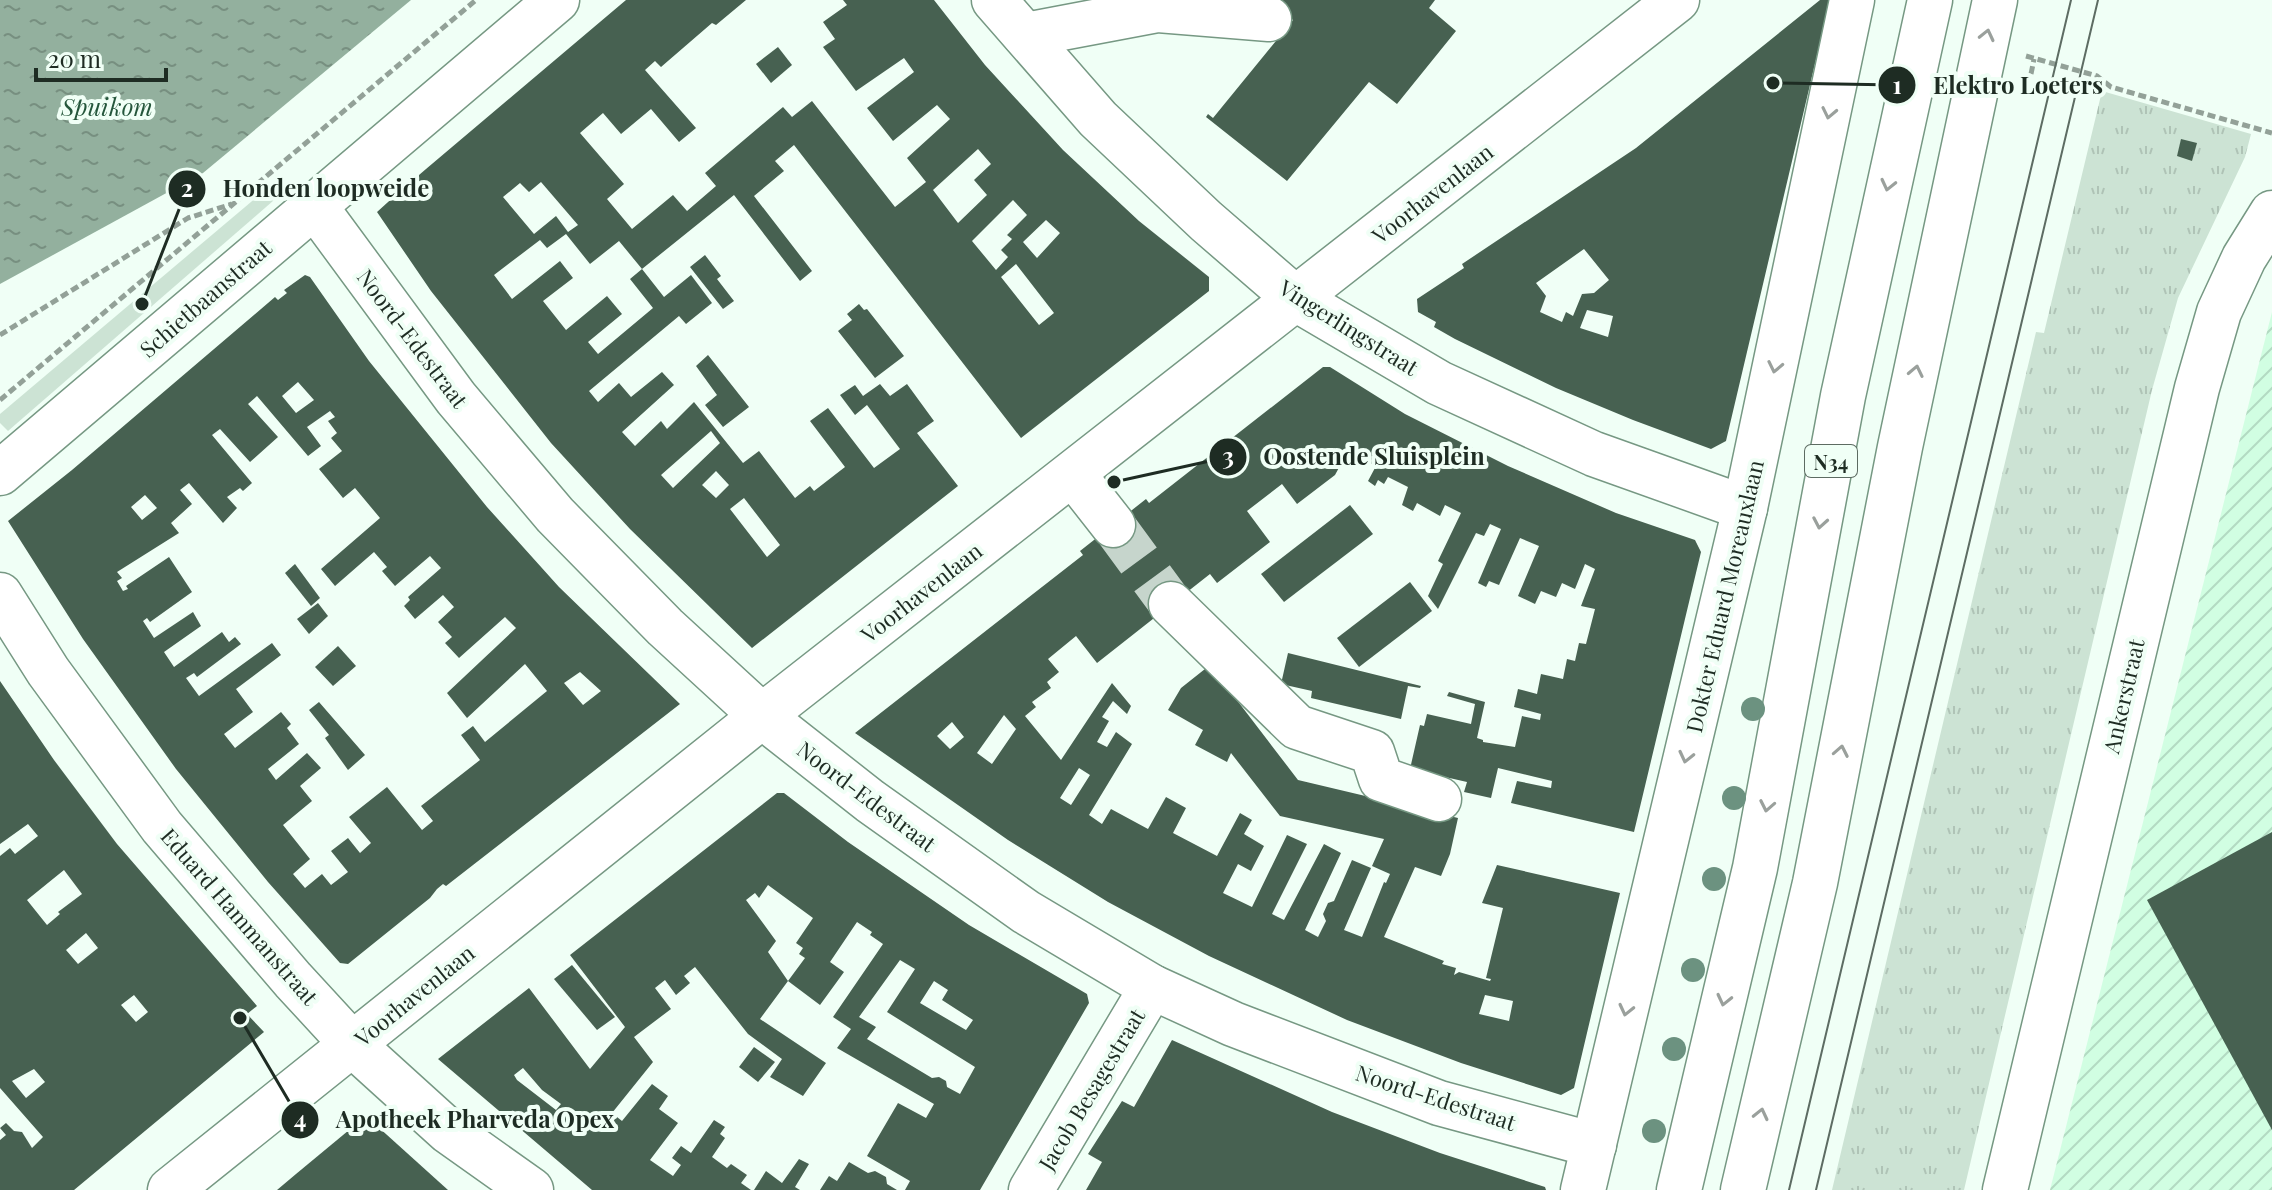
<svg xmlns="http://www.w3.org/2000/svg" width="2272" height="1190" viewBox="0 0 2272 1190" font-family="'Playfair Display',serif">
  <defs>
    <pattern id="industrial-furrows" width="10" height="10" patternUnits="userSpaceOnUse" patternTransform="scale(2)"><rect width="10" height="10" fill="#d1fee2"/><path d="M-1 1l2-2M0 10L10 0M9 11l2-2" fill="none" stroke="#b3dac2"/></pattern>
    <pattern id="grass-tufts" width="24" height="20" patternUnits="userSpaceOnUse" patternTransform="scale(2)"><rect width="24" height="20" fill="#cce3d4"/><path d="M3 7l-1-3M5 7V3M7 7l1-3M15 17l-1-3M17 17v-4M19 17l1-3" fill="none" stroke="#afc3b6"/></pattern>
    <pattern id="water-ripples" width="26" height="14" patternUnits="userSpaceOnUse" patternTransform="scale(2)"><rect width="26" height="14" fill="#93b09e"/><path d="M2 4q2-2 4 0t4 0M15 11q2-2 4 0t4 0" fill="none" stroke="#778f80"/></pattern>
  </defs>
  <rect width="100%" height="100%" fill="#f0fff6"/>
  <path fill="url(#industrial-furrows)" d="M2272,312V1190H2050Z"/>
  <path fill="url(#grass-tufts)" d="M2102,91L2251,134L2245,157L2178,298L2152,390L1964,1190H1832L2036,332L2044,333Z"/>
  <path fill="#cce3d4" d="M271,185L281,194L8,431L0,423V414Z"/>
  <path fill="url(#water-ripples)" d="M0,0H411L203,173L0,284Z"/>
  <g fill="#476151" fill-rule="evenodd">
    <path d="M626,0H746L716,25L712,23L661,67L655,61L645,70L696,128L679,142L651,109L621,134L603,113L580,133L624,184L607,199L632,229L673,195L687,211L716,186L705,173L783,107L792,117L812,101L895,207L926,182L907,158L950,119L937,105L893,141L867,108L914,72L904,58L856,91L823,47L835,39L823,22L847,5L843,0H934L985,65L1063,150L1139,221L1209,277V291L1021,438L794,145L775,161L784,171L754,196L812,271L800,281L734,195L642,269L619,241L590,264L566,234L547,248L540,240L494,275L512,299L560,261L573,278L543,301L566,330L607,296L622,314L588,342L598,354L653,308L630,279L642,269L664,297L691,275L712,303L686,324L679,316L589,391L598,402L619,383L631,397L662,372L674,385L622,432L635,446L661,421L667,429L694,402L743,463L759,451L795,498L810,486L814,491L845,467L810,421L828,408L874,468L900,449L867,405L855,415L840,395L855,385L863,396L880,384L890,396L907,384L934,421L917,433L958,486L752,648L630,529L551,443L431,291L377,212L398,193H410L418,187L419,175L426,169ZM978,149L991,164L974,180L987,195L958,223L933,190ZM541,182L578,225L568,232L556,216L534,234L503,197L520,183L529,192ZM1013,200L1027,215L1007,235L1012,239L1001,250L1008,257L996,270L972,241ZM1046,220L1060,233L1037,258L1023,242ZM1016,264L1054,313L1039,325L1001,277ZM711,431L720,443L673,488L661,475ZM716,471L729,485L716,498L702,485ZM744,498L780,545L767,557L730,509Z"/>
    <path d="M1268,0H1435L1429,8L1456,31L1397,104L1369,82L1287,181L1206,117L1208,114L1213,118L1293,20Z"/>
    <path d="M1820,0H1830L1726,441L1711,449L1633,420L1556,388L1455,339L1434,327L1436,322L1418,312L1417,299L1464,268L1462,264L1636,148ZM1584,249L1609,280L1594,293L1582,294L1573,316L1566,312L1562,322L1540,312L1546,296L1536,283ZM1587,310L1613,316L1608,337L1580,328Z"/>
    <path d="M778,47L792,65L771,83L756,64Z"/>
    <path d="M2181,139L2197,143L2192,161L2177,156Z"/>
    <path d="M705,255L721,276L717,279L734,301L723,309L690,267Z"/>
    <path d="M305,275L310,277L369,361L487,507L559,587L680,704L446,886L443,884L437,889L430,898L348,964L340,963L268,882L176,769L83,639L8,521L72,470L275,297L278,300L287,293L284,290ZM298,382L314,400L296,413L282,396ZM257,396L308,456L321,446L307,427L330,411L335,417L328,421L337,433L331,438L342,451L319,469L343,498L355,488L380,518L321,569L335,586L374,552L387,567L382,571L395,586L430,556L441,568L408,597L410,600L404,606L415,619L443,595L454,607L438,622L452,637L445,643L459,658L505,617L516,628L447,693L467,718L525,664L547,691L485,742L473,726L461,735L480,760L421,806L433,821L422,830L387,787L349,817L371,843L360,853L348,838L331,851L348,872L331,885L322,874L305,888L293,874L310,859L283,825L312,801L300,786L321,768L307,753L276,780L268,769L299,744L287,728L291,724L281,712L235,748L224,734L253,712L236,689L281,655L272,643L199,696L186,678L194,673L197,677L241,644L235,637L229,642L222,632L174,667L164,652L201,626L193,612L154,638L143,621L147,618L150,622L192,592L169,557L126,586L128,589L123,591L117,581L122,578L117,572L179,533L171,523L192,504L180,490L189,483L223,523L237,508L227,497L240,488L243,491L252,483L212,435L220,429L250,462L278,437L248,404ZM145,495L157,508L142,520L131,507ZM580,672L601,691L583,705L564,683Z"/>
    <path d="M859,304L864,310L867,309L904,356L875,378L838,331L852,320L847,314Z"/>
    <path d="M708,355L749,407L723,427L705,405L717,395L696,366Z"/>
    <path d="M1323,367H1330L1405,414L1508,466L1616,513L1695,540L1701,552L1634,832L1511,803L1517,781L1551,788L1552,781L1498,768L1491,798L1464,792L1467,782L1410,769L1420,725L1424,726L1427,714L1471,724L1475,704L1447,696L1449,692L1485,702L1477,738L1483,740V742L1515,747L1522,716L1540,720L1541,714L1514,707L1518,689L1537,694L1541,674L1563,679L1567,659L1575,661L1579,643L1586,644L1595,609L1581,606L1595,569L1585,564L1575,589L1562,583L1556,597L1541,591L1535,604L1518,596L1539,546L1520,538L1499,585L1489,581L1486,587L1478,583L1501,529L1490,524L1484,536L1476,533L1438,609L1428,596L1443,564L1438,561L1461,513L1445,505L1440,516L1417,503L1413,511L1402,505L1408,487L1388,477L1384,484L1378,480L1375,486L1368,481L1376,466L1348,451L1335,475L1297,504L1282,484L1247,511L1270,542L1217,583L1210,574L1097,663L1076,636L1048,659L1059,672L1047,682L1051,688L1032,702L1036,707L1025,716L1061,760L1112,683L1131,706L1127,714L1113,701L1102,717L1109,721L1097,742L1107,747L1116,732L1132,744L1089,815L1102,824L1111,809L1148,829L1166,797L1186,808L1173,833L1217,856L1240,813L1252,820L1244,834L1264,846L1251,871L1238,864L1223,893L1252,907L1287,835L1307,844L1272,914L1284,920L1324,844L1341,853L1305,930L1318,937L1326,921L1323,914L1328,903L1334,901L1352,860L1371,868L1344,930L1362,937L1384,882L1386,883L1390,874L1372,866L1384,839L1280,816L1231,753L1227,762L1195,745L1203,730L1168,710L1181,688L1210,665L1298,780L1458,818L1450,854L1441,876L1415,867L1384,937L1444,961L1442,964L1456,968L1454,975L1459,972L1490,981L1491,979L1486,978L1503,908L1482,903L1497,865L1620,893L1574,1088L1561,1095L1461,1063L1347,1020L1209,956L1108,902L1008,840L855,733L1083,555L1080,551L1146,499L1149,503ZM1004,715L1016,729L992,764L977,753ZM952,722L964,737L950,749L937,736ZM1079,768L1090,775L1071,805L1060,798ZM1485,995L1513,1001L1509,1021L1479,1014Z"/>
    <path d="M1350,505L1373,534L1284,602L1261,574Z"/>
    <path d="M295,564L320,598L311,606L285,573Z"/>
    <path d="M1410,582L1432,611L1359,667L1337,638Z"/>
    <path d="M318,603L328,616L309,634L297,619Z"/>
    <path d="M338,646L356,666L333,686L315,667Z"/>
    <path d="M1288,653L1421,686L1420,688L1408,686L1401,719L1311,698L1312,691L1281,684Z"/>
    <path d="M0,681L54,760L117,844L257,1006L247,1014L264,1032L74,1190H0V1140L6,1135L0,1128L6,1123L14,1131L22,1132L32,1148L43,1137L0,1088V856L10,848L15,854L38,836L28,824L0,844ZM64,870L82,894L58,912L60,914L47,925L27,900ZM86,933L98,948L78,964L66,950ZM134,995L148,1012L136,1022L121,1005ZM34,1069L45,1082L26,1098L12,1081Z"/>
    <path d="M319,702L365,755L348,770L325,738L329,735L309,710Z"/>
    <path d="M777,793H784L848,842L969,925L1087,994L1089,1003L980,1190H905L910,1181L867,1156L898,1103L926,1118L934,1104L837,1048L851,1029L833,1017L883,944L870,935L872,932L857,922L830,962L844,972L820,1005L788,981L805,958L799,954L803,948L796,943L813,918L768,885L759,898L755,893L746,900L776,941L768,952L788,981L760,1019L826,1063L803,1096L770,1077L782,1059L748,1034L695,967L684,976L690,983L676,995L665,980L655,988L671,1009L634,1037L653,1062L612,1113L622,1121L652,1084L668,1096L659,1109L678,1123L650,1160L673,1176L681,1165L672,1158L681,1146L691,1153L714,1120L725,1127L720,1134L725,1138L712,1157L727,1168L731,1164L747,1175L741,1183L751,1190H592L438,1059L529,988L590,1069L625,1027L570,955ZM900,960L915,969L887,1012L975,1067L960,1094L947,1087L946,1081L939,1077L932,1078L867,1039L876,1027L859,1017ZM934,981L948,990L942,1000L973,1020L966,1030L920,1003ZM523,1068L542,1090L561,1104L556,1110L517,1080L514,1075Z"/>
    <path d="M2272,832V1130L2147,900Z"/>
    <path d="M572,965L615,1017L597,1030L554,979Z"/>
    <path d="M1172,1040L1332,1112L1440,1153L1545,1187L1546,1190H1086L1102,1162L1088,1154L1122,1101L1134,1107Z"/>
    <path d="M754,1047L775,1062L758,1082L739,1067Z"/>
    <path d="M366,1116L448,1190H277L296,1174Z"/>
    <path d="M799,1159L809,1164L795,1187L800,1190H754L766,1171L782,1183Z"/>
    <path d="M849,1162L868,1173L875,1171L886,1177L887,1184L897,1190H820L829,1176L837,1181Z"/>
  </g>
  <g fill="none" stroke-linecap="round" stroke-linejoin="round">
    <path stroke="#c6d5cc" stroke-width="44" stroke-dasharray="44 22" stroke-linecap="butt" d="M1113,525L1171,604"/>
    <g stroke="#769883" stroke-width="47">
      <g id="minor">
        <path d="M994,0L1098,119L1206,221L1296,299L1439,383L1594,454L1745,508"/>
        <path d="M1025,35L1158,10L1269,19"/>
        <path d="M314,205L456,398L555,515L665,627L762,716L870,801L1026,912L1152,987L1233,1024L1439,1103L1594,1145"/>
        <path d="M0,473L557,0"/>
        <path d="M1073,474L1113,525"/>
        <path d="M0,595L48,671L162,827L293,980L352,1044L448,1131L531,1190"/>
        <path d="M1171,604L1297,727L1372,752L1381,779L1439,799"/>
        <path d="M170,1190L762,716L1677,0"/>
        <path d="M1031,1190L1152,987"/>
        <path d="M1583,1190L1745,508L1852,0"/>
        <path d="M2005,1190L2197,388L2219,312L2244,258L2272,213"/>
      </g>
    </g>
    <g stroke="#769883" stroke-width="47">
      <g id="major">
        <path d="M1679,1190L1755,868L1843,396L1930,0"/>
        <path d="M1743,1190L1815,883L1900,447L1995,0"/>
      </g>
    </g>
    <g stroke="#93a198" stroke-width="5" stroke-dasharray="8 4" stroke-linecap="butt">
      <path d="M2026,56L2097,76L2111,87L2272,133"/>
      <path d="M2031,74L2034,59"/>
      <path d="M2094,89L2097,76"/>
      <path d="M0,335L188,218L232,204"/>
      <path d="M0,400L476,0"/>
    </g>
    <use href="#minor" stroke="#fff" stroke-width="44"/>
    <use href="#major" stroke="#fff" stroke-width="44"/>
    <g stroke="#5d6c63" stroke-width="2">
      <path d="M1789,1190L2071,0"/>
      <path d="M1816,1190L2098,0"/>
    </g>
  </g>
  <g fill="#6c9280">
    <circle cx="1753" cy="709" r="12"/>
    <circle cx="1734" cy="798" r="12"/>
    <circle cx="1714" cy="879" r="12"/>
    <circle cx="1693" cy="970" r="12"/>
    <circle cx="1674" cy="1049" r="12"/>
    <circle cx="1654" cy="1131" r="12"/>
  </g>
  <defs><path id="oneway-chevron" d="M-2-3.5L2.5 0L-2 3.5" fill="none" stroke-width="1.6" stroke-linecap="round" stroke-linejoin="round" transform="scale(2)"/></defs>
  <g stroke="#9aa09c">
    <use href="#oneway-chevron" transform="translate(1987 35) rotate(-77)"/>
    <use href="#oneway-chevron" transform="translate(1829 113) rotate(102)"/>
    <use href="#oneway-chevron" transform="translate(1888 185) rotate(103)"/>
    <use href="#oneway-chevron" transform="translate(1775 367) rotate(102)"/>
    <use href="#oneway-chevron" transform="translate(1916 371) rotate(-78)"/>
    <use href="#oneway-chevron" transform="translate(1820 523) rotate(100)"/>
    <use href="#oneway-chevron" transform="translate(1841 751) rotate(-79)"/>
    <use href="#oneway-chevron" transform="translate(1686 757) rotate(103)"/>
    <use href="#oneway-chevron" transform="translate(1767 806) rotate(101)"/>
    <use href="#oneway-chevron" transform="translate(1724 1000) rotate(103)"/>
    <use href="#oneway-chevron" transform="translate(1626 1010) rotate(103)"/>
    <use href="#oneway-chevron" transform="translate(1761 1114) rotate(-77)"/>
  </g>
  <g text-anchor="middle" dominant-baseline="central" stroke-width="8" stroke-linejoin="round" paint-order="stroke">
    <rect fill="#f0fff6" stroke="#5d6b62" stroke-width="2" x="1805" y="445" width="52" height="32" rx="6"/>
    <g font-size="20" font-weight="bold" fill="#1e2c23">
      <text x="1831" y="461">N34</text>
    </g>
    <g font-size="22" fill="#1e2c23" stroke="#f0fff6">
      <text transform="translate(1432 193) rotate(-38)">Voorhavenlaan</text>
      <text transform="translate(205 298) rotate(-41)">Schietbaanstraat</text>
      <text transform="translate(1349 327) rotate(32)">Vingerlingstraat</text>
      <text transform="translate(413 338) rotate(53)">Noord-Edestraat</text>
      <text transform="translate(921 592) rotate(-38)">Voorhavenlaan</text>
      <text transform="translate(1724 596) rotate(-77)">Dokter Eduard Moreauxlaan</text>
      <text transform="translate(2123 696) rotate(-77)">Ankerstraat</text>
      <text transform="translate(867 796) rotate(37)">Noord-Edestraat</text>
      <text transform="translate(240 916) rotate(49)">Eduard Hammanstraat</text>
      <text transform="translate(414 995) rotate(-39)">Voorhavenlaan</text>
      <text transform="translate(1091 1089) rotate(-59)">Jacob Besagestraat</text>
      <text transform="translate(1436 1097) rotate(18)">Noord-Edestraat</text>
    </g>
    <g font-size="24" font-style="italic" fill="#24563b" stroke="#f0fff6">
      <text x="107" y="106">Spuikom</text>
    </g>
  </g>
  <path fill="none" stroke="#1e2c23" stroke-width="3" d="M1773 83L1897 85M142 304L187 189M1114 482L1228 457M240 1018L300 1120"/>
  <g fill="#1e2c23" stroke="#f0fff6" stroke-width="3">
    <circle cx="1773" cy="83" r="8"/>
    <circle cx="142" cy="304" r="8"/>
    <circle cx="1114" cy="482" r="8"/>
    <circle cx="240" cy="1018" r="8"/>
    <circle cx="1897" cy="85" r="20"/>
    <circle cx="187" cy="189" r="20"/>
    <circle cx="1228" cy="457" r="20"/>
    <circle cx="300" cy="1120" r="20"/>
  </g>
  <g font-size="24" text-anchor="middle" font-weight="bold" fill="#fff">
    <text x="1897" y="94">1</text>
    <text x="187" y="197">2</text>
    <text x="1228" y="465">3</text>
    <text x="300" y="1128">4</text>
  </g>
  <g font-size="24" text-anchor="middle" font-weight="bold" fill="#1e2c23" stroke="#f0fff6" stroke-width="8" stroke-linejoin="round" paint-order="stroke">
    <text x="2018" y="94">Elektro Loeters</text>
    <text x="326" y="197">Honden loopweide</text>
    <text x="1374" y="465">Oostende Sluisplein</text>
    <text x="475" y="1128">Apotheek Pharveda Opex</text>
  </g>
  <path d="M36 68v12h130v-12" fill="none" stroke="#1e2c23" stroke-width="4"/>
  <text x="48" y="68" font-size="24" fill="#1e2c23" stroke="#f0fff6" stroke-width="6" paint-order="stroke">20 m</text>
</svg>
